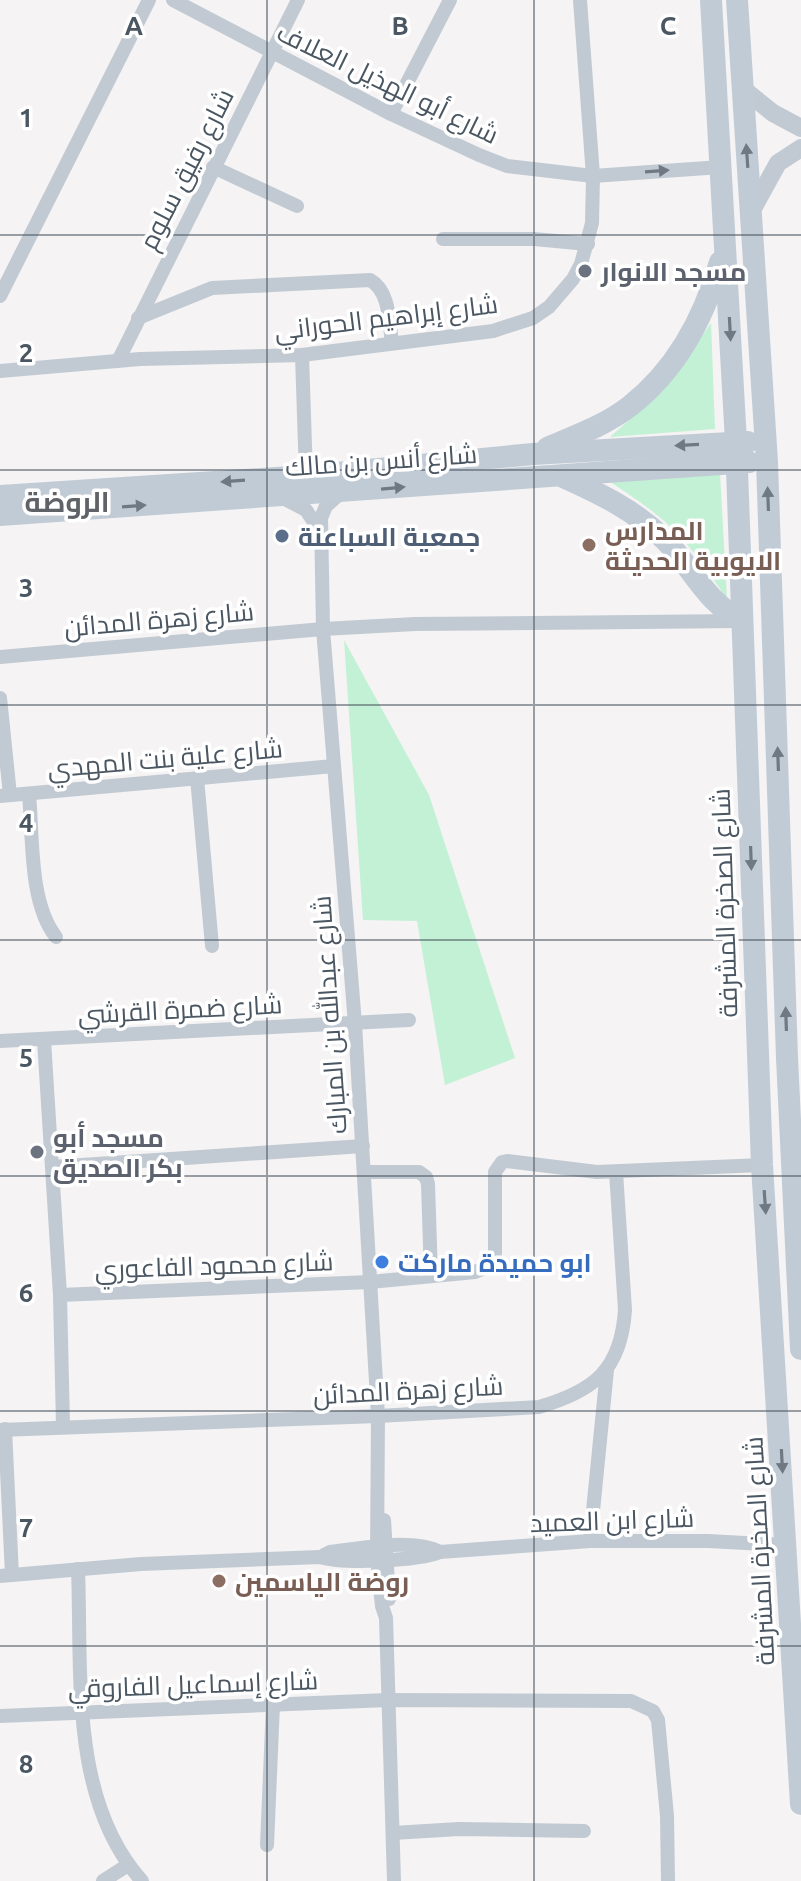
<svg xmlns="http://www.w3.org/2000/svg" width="801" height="1881" viewBox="0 0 801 1881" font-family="Ubuntu,Cairo,sans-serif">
  <rect width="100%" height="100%" fill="#f5f3f3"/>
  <g fill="#c3f1d5">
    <path d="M711,323L715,429L610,437L664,389Z"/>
    <path d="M720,473L727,599C710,574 693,549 672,528C652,509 628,494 606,479Z"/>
    <path d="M344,640L429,795L515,1058L445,1085L417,921L363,920Z"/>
  </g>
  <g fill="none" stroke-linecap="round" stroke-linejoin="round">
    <g stroke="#c1cad2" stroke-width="14">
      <path d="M173,0L391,114L479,155L507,166L593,176L721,167"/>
      <path d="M391,114L450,0"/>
      <path d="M213,167L297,206"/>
      <path d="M443,239H534L588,244"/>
      <path d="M0,296L149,0"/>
      <path d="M138,318L212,288L370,280C390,291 389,322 392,343"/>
      <path d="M302,355L306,476"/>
      <path d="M118,361L298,0"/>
      <path d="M0,371L140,359L302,355L493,331L533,318L549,307L573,279L581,264L592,223L593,176L580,0"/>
      <path d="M342,492L326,506L321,518L323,629L355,1024L378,1416L377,1559L382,1606L386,1618L394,1881"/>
      <path d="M283,498L306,510L320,531"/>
      <path d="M0,657L323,629L415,624L741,621"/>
      <path d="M0,698L10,795"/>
      <path d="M197,778L212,946"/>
      <path d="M29,794C33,837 29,903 56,937"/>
      <path d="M0,796L334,766"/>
      <path d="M44,1040L60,1295L63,1426"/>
      <path d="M0,1041L409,1020"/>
      <path d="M52,1167L363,1146"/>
      <path d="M364,1172H419L426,1177L428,1184L431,1276"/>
      <path d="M60,1295L370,1282L475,1272L489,1266L495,1253V1172L502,1162L507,1161L597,1172L762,1165"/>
      <path d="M5,1429L12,1575"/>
      <path d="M0,1430L378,1416L539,1407C594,1391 621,1370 625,1310L616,1172"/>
      <path d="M384,1520L389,1599"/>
      <path d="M590,1541L607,1370"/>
      <path d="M324,1555L330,1552C360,1548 414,1538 440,1552"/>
      <path d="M78,1569C82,1671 69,1800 142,1881"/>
      <path d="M0,1576L141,1564L320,1557C343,1564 418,1561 440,1552L590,1541H708L785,1545"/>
      <path d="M0,1716L388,1700L631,1701L653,1711L658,1720L667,1816L668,1881"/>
      <path d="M393,1833L459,1829L584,1831"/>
      <path d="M267,1845L273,1704"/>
      <path d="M103,1881L128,1865"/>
    </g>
    <g stroke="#c1cad2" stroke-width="18">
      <path d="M743,89L773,113L801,128"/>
      <path d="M751,212L778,163L801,148"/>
    </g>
    <g stroke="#c1cbd6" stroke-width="22">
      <path d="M711,0L736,442L762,1165L801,1804"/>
      <path d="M737,0L767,462L787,1058L801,1349"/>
      <path d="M547,448C575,436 606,425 630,406C676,370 704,318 720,262"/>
      <path d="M563,477C601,494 634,510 664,539C690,564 707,605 741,619"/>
      <path d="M0,496L306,476L533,454L748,442"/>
      <path d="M0,515L749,462"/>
    </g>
  </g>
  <defs><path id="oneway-solid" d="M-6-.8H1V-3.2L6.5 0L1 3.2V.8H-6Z" transform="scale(2)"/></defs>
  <g fill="#6e7984">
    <use href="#oneway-solid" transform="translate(747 156) rotate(-94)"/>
    <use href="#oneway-solid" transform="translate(730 329) rotate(87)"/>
    <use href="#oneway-solid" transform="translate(687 445) rotate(177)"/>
    <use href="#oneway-solid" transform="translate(233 481) rotate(176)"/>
    <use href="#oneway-solid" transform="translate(393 488) rotate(-5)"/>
    <use href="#oneway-solid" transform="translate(768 499) rotate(-92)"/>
    <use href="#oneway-solid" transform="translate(134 506) rotate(-4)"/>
    <use href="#oneway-solid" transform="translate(778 759) rotate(-92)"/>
    <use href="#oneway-solid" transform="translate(751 858) rotate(88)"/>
    <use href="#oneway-solid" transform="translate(786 1019) rotate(-92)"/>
    <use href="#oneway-solid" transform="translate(765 1202) rotate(86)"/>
    <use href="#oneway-solid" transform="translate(782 1461) rotate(87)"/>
  </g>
  <use fill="#6e7983" href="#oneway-solid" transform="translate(657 171) rotate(-4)"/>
  <path fill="none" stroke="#4a5661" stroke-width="2" stroke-opacity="0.55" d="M267,0V1881M534,0V1881M0,235H801M0,470H801M0,705H801M0,940H801M0,1176H801M0,1411H801M0,1646H801"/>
  <g fill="#6b7280" stroke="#fff" stroke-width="3">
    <circle cx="585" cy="271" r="8"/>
    <circle cx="37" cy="1152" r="8"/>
  </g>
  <circle fill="#5c6f8a" stroke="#fff" stroke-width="3" cx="282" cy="536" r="8"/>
  <g fill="#8d6e63" stroke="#fff" stroke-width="3">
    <circle cx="589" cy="545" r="8"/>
    <circle cx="219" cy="1581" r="8"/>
  </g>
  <circle fill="#3f7fe0" stroke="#fff" stroke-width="3" cx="382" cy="1262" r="8"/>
  <g text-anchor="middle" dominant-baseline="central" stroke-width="7" stroke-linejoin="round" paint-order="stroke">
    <g font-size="26" fill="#4a5661" stroke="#fff">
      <text transform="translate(388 83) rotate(26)">شارع أبو الهذيل العلاف</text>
      <text transform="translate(186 169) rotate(-63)">شارع رفيق سلوم</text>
      <text transform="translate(386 317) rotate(-7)">شارع إبراهيم الحوراني</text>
      <text transform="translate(381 460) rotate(-4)">شارع أنس بن مالك</text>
      <text transform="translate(159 619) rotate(-5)">شارع زهرة المدائن</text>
      <text transform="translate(165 758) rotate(-5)">شارع علية بنت المهدي</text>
      <text transform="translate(724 903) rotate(-92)">شارع الصخرة المشرفة</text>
      <text transform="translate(180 1009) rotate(-3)">شارع ضمرة القرشي</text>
      <text transform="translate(329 1015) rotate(-94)">شارع عبدالله بن المبارك</text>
      <text transform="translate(214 1265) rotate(-2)">شارع محمود الفاعوري</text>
      <text transform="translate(408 1390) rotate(-3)">شارع زهرة المدائن</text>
      <text transform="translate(612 1520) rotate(-2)">شارع ابن العميد</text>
      <text transform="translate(759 1551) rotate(-93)">شارع الصخرة المشرفة</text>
      <text transform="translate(193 1684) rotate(-2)">شارع إسماعيل الفاروقي</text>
    </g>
    <g font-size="26" font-weight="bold" fill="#5b616d" stroke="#fff" text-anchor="start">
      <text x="601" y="271">مسجد الانوار</text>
      <text x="53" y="1137">مسجد أبو<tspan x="53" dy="30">بكر الصديق</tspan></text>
    </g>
    <g font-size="26" font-weight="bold" fill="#785e54" stroke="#fff" text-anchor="start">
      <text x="605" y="530">المدارس<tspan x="605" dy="30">الايوبية الحديثة</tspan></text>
      <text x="235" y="1581">روضة الياسمين</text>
    </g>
    <g font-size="26" font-weight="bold" fill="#4e5e75" stroke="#fff" text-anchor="start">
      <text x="298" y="536">جمعية السباعنة</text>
    </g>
    <g font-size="26" font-weight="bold" fill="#366cbe" stroke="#fff" text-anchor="start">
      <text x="398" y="1262">ابو حميدة ماركت</text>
    </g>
    <g font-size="28" font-weight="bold" fill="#5f6368" stroke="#fff">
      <text x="67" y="501">الروضة</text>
    </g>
  </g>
  <g font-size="26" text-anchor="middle" font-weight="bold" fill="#4a5661" stroke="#fff" stroke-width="7" stroke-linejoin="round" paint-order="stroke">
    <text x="134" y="35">A</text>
    <text x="400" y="35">B</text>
    <text x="668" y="35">C</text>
    <text x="26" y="127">1</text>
    <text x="26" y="362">2</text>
    <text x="26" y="597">3</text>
    <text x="26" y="832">4</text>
    <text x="26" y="1067">5</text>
    <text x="26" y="1302">6</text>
    <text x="26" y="1537">7</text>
    <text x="26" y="1773">8</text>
  </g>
</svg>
